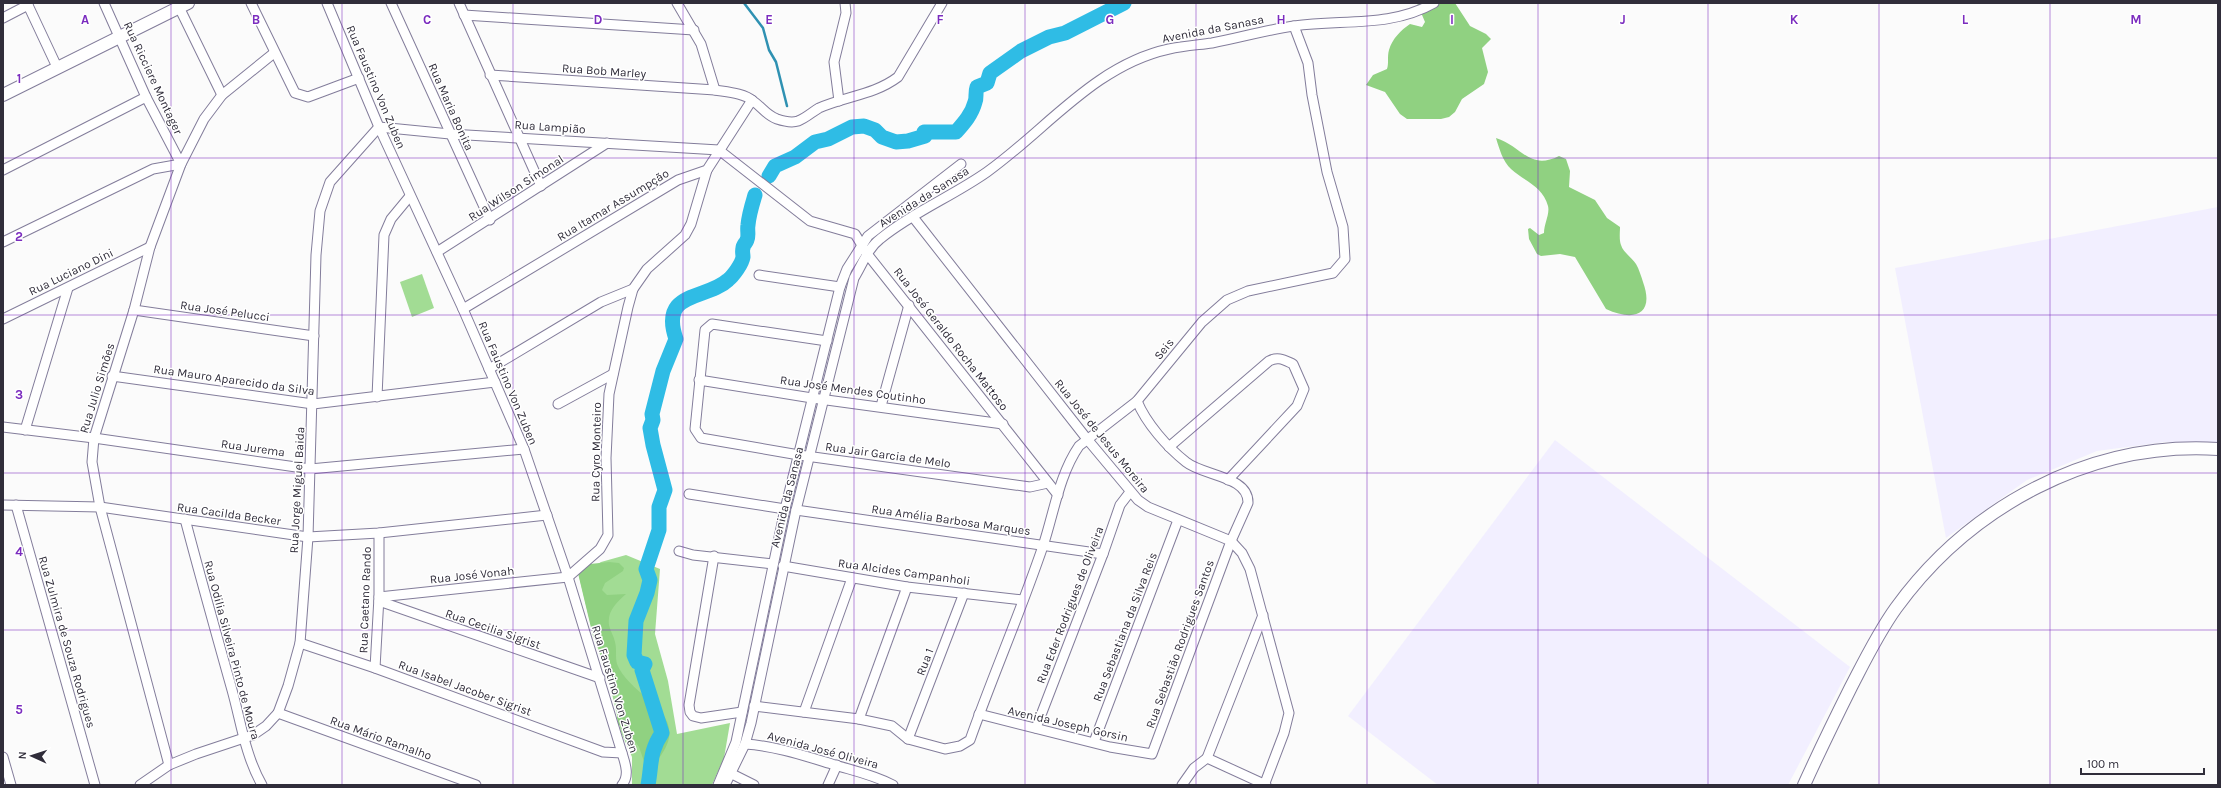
<svg xmlns="http://www.w3.org/2000/svg" width="2221" height="788" viewBox="0 0 2221 788" font-family="Karla,sans-serif">
  <rect width="100%" height="100%" fill="#fbfbfb"/>
  <g fill="#f2efff">
    <path d="M2218,207V442H2165L2097,451L2027,480L1946,538L1895,268Z"/>
    <path d="M1555,440L1850,667L1788,785H1438L1348,716Z"/>
  </g>
  <g fill="#a2dc94">
    <path d="M422,274L434,308L412,317L400,282Z"/>
    <path d="M626,555L660,569L655,634L668,681L677,734L730,723L724,758L712,785H632V757L621,732L609,681L593,634L579,576L601,562Z"/>
  </g>
  <g fill="#90d181">
    <path d="M1417,3H1455L1470,26L1486,34L1491,39L1482,48L1488,72L1484,84L1462,99L1455,112L1449,117L1441,119H1407L1400,114L1385,92L1366,85L1373,75L1387,69C1389,63 1387,57 1389,50C1392,39 1401,30 1410,24L1422,27L1425,22Z"/>
    <path d="M1496,138C1522,146 1529,171 1559,156L1566,159L1570,171L1569,187L1595,200L1607,218L1620,227C1620,232 1619,240 1621,245C1623,252 1632,258 1636,264C1639,269 1641,276 1643,282C1655,315 1634,322 1606,309L1575,257L1560,254L1541,256L1537,254L1529,239L1528,229L1530,228L1539,235L1544,233C1544,224 1550,214 1548,206C1543,186 1524,181 1511,169C1503,162 1499,148 1496,138Z"/>
    <path d="M609,562L619,563L624,568L623,571L605,583L602,590L607,595L626,594C617,602 607,611 609,625C610,631 614,636 615,642C617,649 615,657 617,664C631,699 694,712 659,758L651,759L648,766L646,767L639,747L631,736L618,724L617,717L623,708L619,688L611,681L608,668L593,636L577,569L590,564Z"/>
  </g>
  <g fill="none" stroke-linecap="round" stroke-linejoin="round">
    <path stroke="#2f91b2" stroke-width="2.5" d="M744,3L763,28L769,50L776,62L787,106"/>
    <g stroke="#2fbce5" stroke-width="15">
      <path d="M769,176L775,166L795,157L815,142L828,139L852,127L864,126L875,130L882,137L896,142L908,141L925,136L924,132H956C964,123 972,114 975,102C977,97 975,93 977,87L987,83L990,73L1021,51L1049,37L1065,33L1124,3"/>
      <path d="M648,785C652,764 649,752 662,733L642,670L645,664L637,662L634,655L636,621L647,593L650,580L646,569L659,530V507L665,490L653,445L650,428L653,420L652,414L663,371L676,339C659,290 707,300 728,280C733,276 742,264 743,257C743,254 742,251 743,248C743,245 746,243 747,240C749,236 747,230 748,225C749,214 752,205 755,195"/>
    </g>
    <g stroke="#837d9b" stroke-width="11">
      <g id="street">
        <path d="M27,3L57,67"/>
        <path d="M177,3L222,95"/>
        <path d="M251,3L295,93L308,97L359,78"/>
        <path d="M327,3L379,127L463,309L524,449L568,577L622,753C625,763 630,775 622,785"/>
        <path d="M391,3L490,220"/>
        <path d="M459,3L541,186"/>
        <path d="M677,3L701,44L715,90"/>
        <path d="M464,15L694,30"/>
        <path d="M3,18L28,5"/>
        <path d="M490,75L715,90C727,92 744,93 753,101C762,107 766,115 777,119C783,121 792,123 798,121C806,118 812,112 819,108C846,96 874,95 898,77L942,3"/>
        <path d="M839,101L834,62L846,13L845,3"/>
        <path d="M379,127L450,134L719,150L810,221L855,234L868,255L1058,495"/>
        <path d="M3,170L146,97"/>
        <path d="M913,217L1087,439L1138,500L1148,507L1231,541L1242,553L1250,569L1289,713L1284,733L1265,783"/>
        <path d="M3,242L153,169L181,164L146,97L104,3"/>
        <path d="M437,252L607,143"/>
        <path d="M759,275L840,287"/>
        <path d="M463,309L678,180L707,170L752,100"/>
        <path d="M134,310L314,336"/>
        <path d="M3,319L150,247"/>
        <path d="M827,341L712,324L705,330L695,429L701,438L799,455L1030,487L1048,483"/>
        <path d="M489,369L601,302L633,289L647,269L685,235L691,224L707,170"/>
        <path d="M112,376L313,404L495,382"/>
        <path d="M699,380L812,398L1003,424"/>
        <path d="M377,397L384,235L391,219L410,196"/>
        <path d="M558,404L613,374"/>
        <path d="M881,406L909,305"/>
        <path d="M3,427L94,438L310,469L524,449"/>
        <path d="M25,430L68,288"/>
        <path d="M1169,447L1269,361C1278,356 1284,360 1293,364L1304,389L1297,406L1228,480"/>
        <path d="M689,494L785,509"/>
        <path d="M3,505L100,507L308,537L379,533L547,515"/>
        <path d="M16,505L95,785"/>
        <path d="M796,510L1103,554"/>
        <path d="M185,519C200,576 216,633 232,690C241,722 245,755 262,785"/>
        <path d="M679,551L693,555L773,564"/>
        <path d="M714,556L689,705L690,712L693,716L701,718L742,712"/>
        <path d="M783,566L907,587L1023,600"/>
        <path d="M379,597L568,577L600,549L608,535L606,458L609,394L628,307L633,289"/>
        <path d="M379,601L600,678"/>
        <path d="M300,643L375,668L603,752L622,753"/>
        <path d="M375,668L379,597V533"/>
        <path d="M754,706L859,719L892,726L908,739L945,749L960,746L970,740C993,675 1021,611 1043,546C1054,513 1059,475 1079,446L1137,401L1202,322L1227,300L1248,291L1333,273L1345,259L1343,227L1327,172L1312,95L1308,63L1294,26"/>
        <path d="M804,712L852,578"/>
        <path d="M278,713L476,785"/>
        <path d="M979,714L1110,747L1152,754L1231,541L1248,503C1249,476 1203,476 1186,462C1167,447 1146,423 1137,401"/>
        <path d="M859,719L907,587"/>
        <path d="M1036,728L1103,554L1120,505L1130,492"/>
        <path d="M908,739L964,593"/>
        <path d="M1094,742L1178,520"/>
        <path d="M745,744C776,746 805,756 835,765C855,771 874,775 893,785"/>
        <path d="M3,757L11,785"/>
        <path d="M1207,758L1263,615"/>
        <path d="M169,765L100,507L92,462L94,438L134,310L150,247L181,164L204,119L222,95L274,53"/>
        <path d="M732,774L754,785"/>
        <path d="M140,785L169,765L196,754L253,735L266,726L278,713L288,686L300,643L308,537L316,255L320,211L330,182L379,127"/>
        <path d="M718,785L736,742L785,509L840,287L847,269L868,236L961,164"/>
        <path d="M725,785L745,744L751,723L796,510L854,278C862,265 868,248 880,239C913,212 953,196 987,172C1046,130 1095,65 1169,49C1183,46 1197,45 1212,43C1239,38 1266,30 1294,26C1342,19 1390,28 1434,3"/>
        <path d="M828,785L837,765"/>
        <path d="M1182,785L1194,768L1207,758L1266,785"/>
      </g>
    </g>
    <g stroke="#837d9b" stroke-width="14">
      <g id="secondary">
        <path d="M3,95L188,3"/>
        <path d="M1804,785C1819,752 1835,719 1851,687C1865,660 1878,633 1896,608C1970,506 2091,441 2218,449"/>
      </g>
    </g>
    <use href="#street" stroke="#fff" stroke-width="9"/>
    <use href="#secondary" stroke="#fff" stroke-width="12"/>
  </g>
  <path fill="none" stroke="#7b2cbf" stroke-width="1" stroke-opacity="0.55" d="M171,3V785M342,3V785M513,3V785M683,3V785M854,3V785M1025,3V785M1196,3V785M1367,3V785M1538,3V785M1708,3V785M1879,3V785M2050,3V785M3,158H2218M3,315H2218M3,473H2218M3,630H2218"/>
  <g text-anchor="middle" dominant-baseline="central" stroke-width="3" stroke-linejoin="round" paint-order="stroke">
    <g font-size="12" fill="#302d3a" stroke="#fff">
      <text transform="translate(1213 29) rotate(-11)">Avenida da Sanasa</text>
      <text transform="translate(604 71) rotate(4)">Rua Bob Marley</text>
      <text transform="translate(153 78) rotate(65)">Rua Ricciere Montager</text>
      <text transform="translate(376 87) rotate(67)">Rua Faustino Von Zuben</text>
      <text transform="translate(451 107) rotate(66)">Rua Maria Bonita</text>
      <text transform="translate(550 127) rotate(4)">Rua Lampião</text>
      <text transform="translate(516 188) rotate(-33)">Rua Wilson Simonal</text>
      <text transform="translate(924 197) rotate(-32)">Avenida da Sanasa</text>
      <text transform="translate(613 205) rotate(-31)">Rua Itamar Assumpção</text>
      <text transform="translate(71 272) rotate(-26)">Rua Luciano Dini</text>
      <text transform="translate(225 311) rotate(8)">Rua José Pelucci</text>
      <text transform="translate(951 339) rotate(52)">Rua José Geraldo Rocha Mattoso</text>
      <text transform="translate(1164 349) rotate(-51)">Seis</text>
      <text transform="translate(234 380) rotate(8)">Rua Mauro Aparecido da Silva</text>
      <text transform="translate(508 383) rotate(67)">Rua Faustino Von Zuben</text>
      <text transform="translate(97 388) rotate(-73)">Rua Julio Simões</text>
      <text transform="translate(853 390) rotate(8)">Rua José Mendes Coutinho</text>
      <text transform="translate(1102 436) rotate(51)">Rua José de Jesus Moreira</text>
      <text transform="translate(253 448) rotate(8)">Rua Jurema</text>
      <text transform="translate(596 452) rotate(-89)">Rua Cyro Monteiro</text>
      <text transform="translate(888 455) rotate(8)">Rua Jair Garcia de Melo</text>
      <text transform="translate(297 490) rotate(-87)">Rua Jorge Miguel Baida</text>
      <text transform="translate(787 497) rotate(-76)">Avenida da Sanasa</text>
      <text transform="translate(229 514) rotate(8)">Rua Cacilda Becker</text>
      <text transform="translate(951 520) rotate(8)">Rua Amélia Barbosa Marques</text>
      <text transform="translate(904 572) rotate(8)">Rua Alcides Campanholi</text>
      <text transform="translate(472 575) rotate(-6)">Rua José Vonah</text>
      <text transform="translate(365 600) rotate(-88)">Rua Caetano Rando</text>
      <text transform="translate(1070 605) rotate(-69)">Rua Eder Rodrigues de Oliveira</text>
      <text transform="translate(1125 627) rotate(-69)">Rua Sebastiana da Silva Reis</text>
      <text transform="translate(493 629) rotate(19)">Rua Cecilia Sigrist</text>
      <text transform="translate(67 642) rotate(74)">Rua Zulmira de Souza Rodrigues</text>
      <text transform="translate(1180 644) rotate(-70)">Rua Sebastião Rodrigues Santos</text>
      <text transform="translate(232 650) rotate(75)">Rua Odilia Silveira Pinto de Moura</text>
      <text transform="translate(925 662) rotate(-69)">Rua 1</text>
      <text transform="translate(465 688) rotate(20)">Rua Isabel Jacober Sigrist</text>
      <text transform="translate(615 689) rotate(73)">Rua Faustino Von Zuben</text>
      <text transform="translate(1068 724) rotate(13)">Avenida Joseph Gorsin</text>
      <text transform="translate(381 738) rotate(20)">Rua Mário Ramalho</text>
      <text transform="translate(823 750) rotate(15)">Avenida José Oliveira</text>
    </g>
  </g>
  <g font-size="13" text-anchor="middle" font-weight="bold" fill="#7b2cbf" stroke="#fff" stroke-width="3" stroke-linejoin="round" paint-order="stroke">
    <text x="85" y="24">A</text>
    <text x="256" y="24">B</text>
    <text x="427" y="24">C</text>
    <text x="598" y="24">D</text>
    <text x="769" y="24">E</text>
    <text x="940" y="24">F</text>
    <text x="1110" y="24">G</text>
    <text x="1281" y="24">H</text>
    <text x="1452" y="24">I</text>
    <text x="1623" y="24">J</text>
    <text x="1794" y="24">K</text>
    <text x="1965" y="24">L</text>
    <text x="2136" y="24">M</text>
    <text x="19" y="83">1</text>
    <text x="19" y="241">2</text>
    <text x="19" y="399">3</text>
    <text x="19" y="556">4</text>
    <text x="19" y="714">5</text>
  </g>
  <rect width="2221" height="788" fill="none" stroke="#302d3a" stroke-width="8"/>
  <g transform="translate(32 756) rotate(273)" stroke="#ffffff" stroke-width="3" paint-order="stroke">
  <path d="M0-3L7 15L0 10L-7 15Z" fill="#302d3a"/>
  <text y="-6" font-size="11" font-weight="bold" text-anchor="middle" fill="#302d3a">N</text>
  </g>
  <path d="M2081 768v6h123v-6" fill="none" stroke="#302d3a" stroke-width="2"/>
  <text x="2087" y="768" font-size="12" fill="#302d3a" stroke="#ffffff" stroke-width="3" paint-order="stroke">100 m</text>
</svg>
